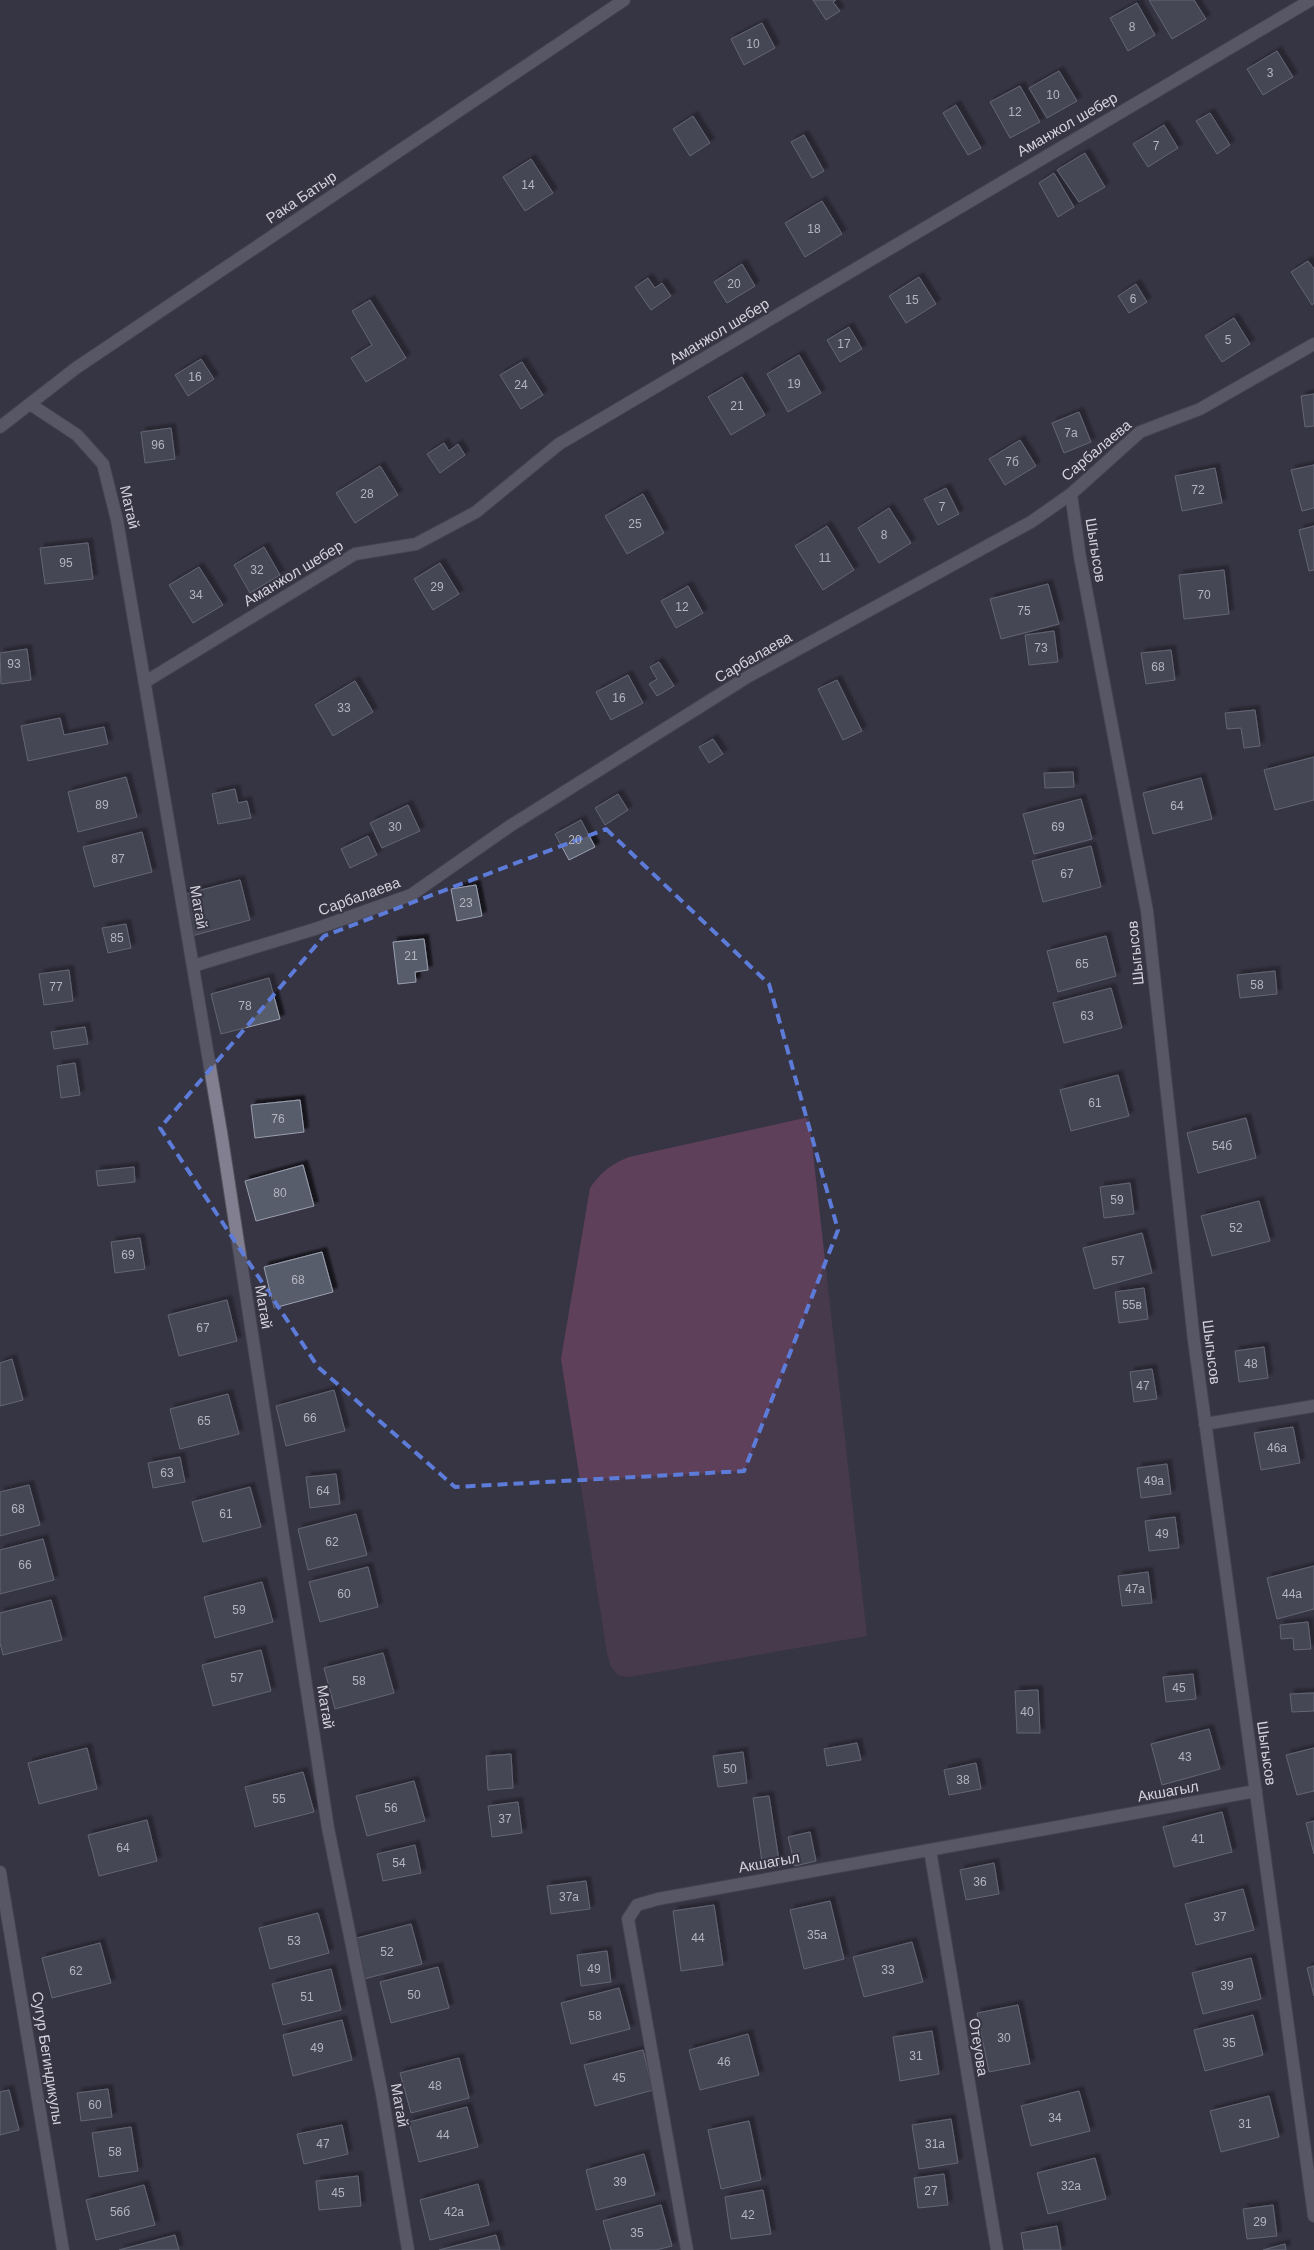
<svg xmlns="http://www.w3.org/2000/svg" width="1314" height="2250" viewBox="0 0 1314 2250" font-family="Helvetica,sans-serif">
  <defs>
    <filter id="shadow"><feDropShadow dx="4.5" dy="-4.5" stdDeviation="1" flood-color="#0009"/></filter>
  </defs>
  <rect width="100%" height="100%" fill="#373543"/>
  <path fill="#5e405a" d="M809,1117L867,1636L629,1677L618,1675L611,1667L607,1653L561,1359L590,1188C601,1172 611,1164 629,1157Z"/>
  <g fill="#585d6c" stroke="#9ba0b0" filter="url(#shadow)">
    <path d="M813,0H836L833,2L840,11L826,20Z"/>
    <path d="M1149,0H1194L1206,19L1172,39Z"/>
    <path d="M1137,3L1155,35L1128,51L1110,18Z"/>
    <path d="M762,23L775,48L744,65L731,39Z"/>
    <path d="M1277,51L1293,77L1263,95L1247,69Z"/>
    <path d="M1059,71L1077,101L1047,118L1029,88Z"/>
    <path d="M1020,86L1040,122L1010,138L990,102Z"/>
    <path d="M956,105L981,148L968,155L943,113Z"/>
    <path d="M1210,113L1230,145L1217,154L1196,121Z"/>
    <path d="M693,116L710,143L690,156L673,129Z"/>
    <path d="M1164,125L1178,148L1148,167L1133,144Z"/>
    <path d="M804,135L824,171L812,178L791,142Z"/>
    <path d="M1085,153L1105,187L1079,202L1057,170Z"/>
    <path d="M531,159L553,193L525,211L503,177Z"/>
    <path d="M1054,173L1074,207L1058,217L1039,183Z"/>
    <path d="M822,201L842,234L805,257L785,223Z"/>
    <path d="M1308,261L1314,269V303L1312,305L1291,272Z"/>
    <path d="M742,264L755,286L727,303L714,282Z"/>
    <path d="M919,277L936,304L906,323L889,296Z"/>
    <path d="M648,278L655,288L662,283L671,296L651,310L635,287Z"/>
    <path d="M1136,284L1147,302L1129,313L1118,296Z"/>
    <path d="M370,300L406,358L366,382L351,358L372,345L352,311Z"/>
    <path d="M1234,318L1250,344L1222,362L1205,336Z"/>
    <path d="M849,327L862,349L840,362L827,340Z"/>
    <path d="M799,355L821,393L788,412L767,374Z"/>
    <path d="M201,359L214,379L188,396L175,375Z"/>
    <path d="M522,362L543,395L521,409L500,375Z"/>
    <path d="M742,377L765,415L731,435L708,397Z"/>
    <path d="M1314,394V426L1305,427L1301,396Z"/>
    <path d="M1079,412L1091,442L1064,453L1052,423Z"/>
    <path d="M171,428L175,459L145,463L141,432Z"/>
    <path d="M1020,440L1036,466L1005,485L989,459Z"/>
    <path d="M444,443L449,451L458,444L465,455L440,473L427,454Z"/>
    <path d="M1314,465V508L1302,511L1291,470Z"/>
    <path d="M380,466L398,495L355,523L336,493Z"/>
    <path d="M1215,468L1222,503L1182,511L1175,476Z"/>
    <path d="M946,488L959,514L938,525L924,499Z"/>
    <path d="M643,494L664,533L627,554L605,516Z"/>
    <path d="M889,508L911,543L879,563L858,528Z"/>
    <path d="M827,526L854,570L823,590L795,546Z"/>
    <path d="M1314,526V570L1309,571L1299,530Z"/>
    <path d="M88,543L93,579L45,584L40,548Z"/>
    <path d="M264,547L280,575L250,593L234,565Z"/>
    <path d="M440,563L459,594L433,610L414,579Z"/>
    <path d="M199,567L223,605L193,623L169,585Z"/>
    <path d="M1224,570L1229,614L1184,619L1179,575Z"/>
    <path d="M1048,584L1059,624L1001,639L990,599Z"/>
    <path d="M688,586L703,613L676,628L661,601Z"/>
    <path d="M1054,631L1058,662L1029,665L1025,635Z"/>
    <path d="M27,649L31,680L1,684L0,653Z"/>
    <path d="M1171,650L1175,680L1146,684L1141,653Z"/>
    <path d="M659,662L674,686L657,696L649,684L657,679L650,667Z"/>
    <path d="M628,675L643,703L611,720L596,692Z"/>
    <path d="M837,680L862,731L843,740L818,689Z"/>
    <path d="M355,681L373,712L333,736L315,705Z"/>
    <path d="M1255,710L1260,746L1244,748L1241,728L1227,729L1225,713Z"/>
    <path d="M60,718L64,735L104,727L108,744L28,761L21,726Z"/>
    <path d="M713,739L723,754L709,763L699,747Z"/>
    <path d="M1314,757V800L1275,810L1264,770Z"/>
    <path d="M1073,772L1074,787L1045,788L1044,773Z"/>
    <path d="M126,777L137,817L78,832L68,792Z"/>
    <path d="M1201,778L1212,819L1153,834L1143,793Z"/>
    <path d="M235,789L238,803L247,801L251,818L218,824L212,794Z"/>
    <path d="M618,794L628,810L605,825L595,808Z"/>
    <path d="M1081,799L1092,839L1034,854L1023,814Z"/>
    <path d="M408,805L420,831L382,848L370,823Z"/>
    <path d="M581,820L595,847L569,860L555,834Z"/>
    <path d="M142,832L152,872L94,887L83,847Z"/>
    <path d="M368,836L377,855L350,868L341,849Z"/>
    <path d="M1091,846L1101,887L1043,902L1032,861Z"/>
    <path d="M240,880L250,920L192,936L181,895Z"/>
    <path d="M476,885L482,916L457,921L451,889Z"/>
    <path d="M126,924L131,948L108,953L102,928Z"/>
    <path d="M1106,936L1116,976L1058,992L1047,951Z"/>
    <path d="M424,939L428,970L415,972L416,982L398,984L393,942Z"/>
    <path d="M69,970L73,1001L44,1005L39,974Z"/>
    <path d="M1275,971L1277,994L1240,998L1237,975Z"/>
    <path d="M269,978L280,1019L221,1034L211,994Z"/>
    <path d="M1111,988L1122,1028L1064,1043L1053,1003Z"/>
    <path d="M85,1027L88,1044L54,1049L51,1032Z"/>
    <path d="M75,1063L80,1095L61,1098L57,1066Z"/>
    <path d="M1118,1075L1129,1116L1071,1131L1060,1090Z"/>
    <path d="M300,1100L304,1132L255,1138L251,1105Z"/>
    <path d="M1246,1118L1256,1158L1198,1173L1187,1133Z"/>
    <path d="M303,1165L314,1206L256,1221L245,1181Z"/>
    <path d="M134,1167L135,1182L98,1186L96,1171Z"/>
    <path d="M1130,1183L1134,1214L1104,1218L1100,1187Z"/>
    <path d="M1259,1201L1270,1241L1212,1256L1201,1216Z"/>
    <path d="M1142,1233L1152,1273L1094,1289L1083,1248Z"/>
    <path d="M140,1238L145,1269L115,1273L111,1242Z"/>
    <path d="M322,1252L333,1292L274,1308L264,1267Z"/>
    <path d="M1144,1288L1148,1319L1119,1323L1115,1292Z"/>
    <path d="M227,1300L237,1341L179,1356L168,1315Z"/>
    <path d="M1264,1347L1268,1378L1239,1382L1235,1351Z"/>
    <path d="M12,1359L23,1400L0,1406V1363Z"/>
    <path d="M1152,1369L1157,1399L1134,1402L1130,1372Z"/>
    <path d="M334,1390L345,1431L286,1446L276,1406Z"/>
    <path d="M228,1394L239,1434L180,1449L170,1409Z"/>
    <path d="M1293,1427L1300,1463L1261,1470L1254,1433Z"/>
    <path d="M180,1457L185,1482L153,1488L148,1463Z"/>
    <path d="M1167,1464L1171,1494L1141,1498L1137,1468Z"/>
    <path d="M336,1474L340,1504L310,1508L306,1477Z"/>
    <path d="M29,1485L40,1525L0,1536V1492Z"/>
    <path d="M250,1487L261,1527L203,1542L192,1502Z"/>
    <path d="M356,1514L367,1555L308,1570L298,1529Z"/>
    <path d="M1175,1517L1179,1548L1149,1551L1145,1521Z"/>
    <path d="M43,1539L54,1580L0,1594V1550Z"/>
    <path d="M1314,1566V1609L1277,1619L1267,1578Z"/>
    <path d="M368,1567L378,1607L320,1622L309,1582Z"/>
    <path d="M1148,1572L1152,1603L1122,1606L1118,1576Z"/>
    <path d="M262,1582L273,1622L215,1638L204,1597Z"/>
    <path d="M51,1600L62,1640L3,1655L0,1643V1613Z"/>
    <path d="M1308,1622L1311,1649L1294,1650L1293,1638L1281,1639L1280,1625Z"/>
    <path d="M261,1650L271,1691L213,1706L202,1665Z"/>
    <path d="M383,1653L394,1693L335,1709L324,1668Z"/>
    <path d="M1193,1674L1196,1699L1166,1702L1163,1677Z"/>
    <path d="M1038,1690L1040,1733H1017L1015,1691Z"/>
    <path d="M1314,1693V1711L1292,1712L1290,1694Z"/>
    <path d="M1209,1729L1220,1769L1162,1785L1151,1744Z"/>
    <path d="M857,1743L861,1760L827,1766L824,1749Z"/>
    <path d="M87,1748L97,1789L39,1804L28,1763Z"/>
    <path d="M1314,1748V1791L1297,1795L1286,1755Z"/>
    <path d="M743,1752L747,1783L718,1787L713,1756Z"/>
    <path d="M511,1754L513,1788L488,1790L486,1756Z"/>
    <path d="M976,1763L981,1789L949,1795L944,1770Z"/>
    <path d="M303,1772L314,1812L255,1827L245,1787Z"/>
    <path d="M414,1781L425,1821L367,1836L356,1796Z"/>
    <path d="M769,1796L780,1867L763,1869L753,1798Z"/>
    <path d="M518,1802L522,1833L492,1837L488,1806Z"/>
    <path d="M1222,1812L1232,1852L1174,1867L1163,1827Z"/>
    <path d="M147,1820L157,1861L99,1876L88,1835Z"/>
    <path d="M1314,1821V1854L1306,1823Z"/>
    <path d="M810,1832L816,1861L795,1866L788,1837Z"/>
    <path d="M415,1845L421,1873L383,1881L377,1854Z"/>
    <path d="M994,1863L999,1894L966,1900L960,1870Z"/>
    <path d="M586,1881L590,1909L551,1914L547,1886Z"/>
    <path d="M1243,1889L1254,1930L1196,1945L1185,1904Z"/>
    <path d="M830,1901L844,1959L804,1969L790,1910Z"/>
    <path d="M714,1905L723,1965L681,1971L673,1911Z"/>
    <path d="M318,1913L329,1953L270,1969L259,1928Z"/>
    <path d="M411,1924L422,1964L364,1979L353,1939Z"/>
    <path d="M912,1942L923,1982L864,1997L853,1957Z"/>
    <path d="M100,1943L111,1983L52,1998L42,1958Z"/>
    <path d="M607,1951L611,1982L581,1986L577,1955Z"/>
    <path d="M1251,1958L1261,1999L1203,2014L1192,1973Z"/>
    <path d="M1314,1966V1996L1307,1968Z"/>
    <path d="M438,1967L449,2008L391,2023L380,1982Z"/>
    <path d="M331,1969L341,2010L283,2025L272,1984Z"/>
    <path d="M619,1988L630,2029L571,2044L561,2003Z"/>
    <path d="M1018,2005L1030,2064L989,2072L977,2013Z"/>
    <path d="M1253,2015L1263,2055L1205,2071L1194,2030Z"/>
    <path d="M342,2020L352,2060L293,2076L283,2035Z"/>
    <path d="M932,2031L939,2074L900,2081L893,2037Z"/>
    <path d="M748,2034L759,2075L700,2090L689,2050Z"/>
    <path d="M643,2050L653,2090L595,2106L584,2065Z"/>
    <path d="M459,2058L469,2098L411,2113L400,2073Z"/>
    <path d="M108,2089L112,2117L81,2121L77,2093Z"/>
    <path d="M9,2090L19,2130L0,2135V2092Z"/>
    <path d="M1079,2091L1090,2131L1031,2146L1021,2106Z"/>
    <path d="M1269,2096L1279,2137L1221,2152L1210,2111Z"/>
    <path d="M467,2107L478,2147L419,2162L409,2122Z"/>
    <path d="M951,2119L958,2163L919,2169L912,2125Z"/>
    <path d="M749,2121L761,2180L721,2189L708,2130Z"/>
    <path d="M342,2125L348,2154L304,2164L297,2134Z"/>
    <path d="M131,2127L138,2171L99,2177L92,2133Z"/>
    <path d="M644,2154L655,2195L596,2210L586,2170Z"/>
    <path d="M1095,2158L1106,2199L1048,2214L1037,2173Z"/>
    <path d="M944,2174L948,2205L918,2208L914,2178Z"/>
    <path d="M358,2176L361,2206L319,2210L316,2181Z"/>
    <path d="M478,2184L489,2225L430,2240L420,2200Z"/>
    <path d="M144,2185L155,2225L96,2240L86,2200Z"/>
    <path d="M763,2190L771,2234L731,2239L725,2197Z"/>
    <path d="M661,2205L672,2246L656,2250H611L603,2221Z"/>
    <path d="M1273,2205L1277,2236L1247,2239L1243,2209Z"/>
    <path d="M1057,2226L1061,2250H1024L1021,2233Z"/>
    <path d="M175,2235L179,2250H119Z"/>
    <path d="M496,2235L500,2250H439Z"/>
    <path d="M1285,2244L1286,2250H1263Z"/>
  </g>
  <g fill="none" stroke-linecap="round" stroke-linejoin="round">
    <g stroke="#55535f" stroke-width="14">
      <g id="street">
        <path d="M30,404L77,435L103,464L117,520L221,1132L328,1828L382,2094L408,2250"/>
        <path d="M0,427L76,368L624,0"/>
        <path d="M1071,494L1080,557L1147,911L1194,1341L1314,2216"/>
        <path d="M145,682L355,554L416,544L476,512L559,444L1311,0"/>
        <path d="M193,966L315,929L411,895L510,826L749,676L1031,522L1071,494L1140,432L1200,409L1314,344"/>
        <path d="M1205,1424L1314,1406"/>
        <path d="M930,1850L997,2250"/>
        <path d="M0,1872L63,2250"/>
        <path d="M687,2250L628,1919L637,1905L658,1899L1256,1791"/>
      </g>
    </g>
    <use href="#street" stroke="#828090" stroke-width="12"/>
  </g>
  <path d="M0 0H1314V2250H0ZM606,829L769,984L838,1230L744,1471L455,1487L318,1367L160,1128L324,936Z" fill="#373543" fill-opacity=".55" fill-rule="evenodd"/>
  <path fill="none" stroke="#5d7cd9" stroke-width="4" stroke-dasharray="10 6" stroke-linejoin="round" d="M606,829L769,984L838,1230L744,1471L455,1487L318,1367L160,1128L324,936Z"/>
  <g text-anchor="middle" dominant-baseline="central" stroke-width="4" stroke-linejoin="round" paint-order="stroke">
    <g font-size="12" fill="#b4b5bf">
      <text x="1132" y="27">8</text>
      <text x="753" y="44">10</text>
      <text x="1270" y="73">3</text>
      <text x="1053" y="95">10</text>
      <text x="1015" y="112">12</text>
      <text x="1156" y="146">7</text>
      <text x="528" y="185">14</text>
      <text x="814" y="229">18</text>
      <text x="734" y="284">20</text>
      <text x="1133" y="299">6</text>
      <text x="912" y="300">15</text>
      <text x="1228" y="340">5</text>
      <text x="844" y="344">17</text>
      <text x="195" y="377">16</text>
      <text x="794" y="384">19</text>
      <text x="521" y="385">24</text>
      <text x="737" y="406">21</text>
      <text x="1071" y="433">7а</text>
      <text x="158" y="445">96</text>
      <text x="1012" y="462">7б</text>
      <text x="1198" y="490">72</text>
      <text x="367" y="494">28</text>
      <text x="942" y="507">7</text>
      <text x="635" y="524">25</text>
      <text x="884" y="535">8</text>
      <text x="825" y="558">11</text>
      <text x="66" y="563">95</text>
      <text x="257" y="570">32</text>
      <text x="437" y="587">29</text>
      <text x="196" y="595">34</text>
      <text x="1204" y="595">70</text>
      <text x="682" y="607">12</text>
      <text x="1024" y="611">75</text>
      <text x="1041" y="648">73</text>
      <text x="14" y="664">93</text>
      <text x="1158" y="667">68</text>
      <text x="619" y="698">16</text>
      <text x="344" y="708">33</text>
      <text x="102" y="805">89</text>
      <text x="1177" y="806">64</text>
      <text x="395" y="827">30</text>
      <text x="1058" y="827">69</text>
      <text x="575" y="840">20</text>
      <text x="118" y="859">87</text>
      <text x="1067" y="874">67</text>
      <text x="466" y="903">23</text>
      <text x="117" y="938">85</text>
      <text x="411" y="956">21</text>
      <text x="1082" y="964">65</text>
      <text x="1257" y="985">58</text>
      <text x="56" y="987">77</text>
      <text x="245" y="1006">78</text>
      <text x="1087" y="1016">63</text>
      <text x="1095" y="1103">61</text>
      <text x="278" y="1119">76</text>
      <text x="1222" y="1146">54б</text>
      <text x="280" y="1193">80</text>
      <text x="1117" y="1200">59</text>
      <text x="1236" y="1228">52</text>
      <text x="128" y="1255">69</text>
      <text x="1118" y="1261">57</text>
      <text x="298" y="1280">68</text>
      <text x="1132" y="1305">55в</text>
      <text x="203" y="1328">67</text>
      <text x="1251" y="1364">48</text>
      <text x="1143" y="1386">47</text>
      <text x="310" y="1418">66</text>
      <text x="204" y="1421">65</text>
      <text x="1277" y="1448">46а</text>
      <text x="167" y="1473">63</text>
      <text x="1154" y="1481">49а</text>
      <text x="323" y="1491">64</text>
      <text x="18" y="1509">68</text>
      <text x="226" y="1514">61</text>
      <text x="1162" y="1534">49</text>
      <text x="332" y="1542">62</text>
      <text x="25" y="1565">66</text>
      <text x="1135" y="1589">47а</text>
      <text x="344" y="1594">60</text>
      <text x="1292" y="1594">44а</text>
      <text x="239" y="1610">59</text>
      <text x="237" y="1678">57</text>
      <text x="359" y="1681">58</text>
      <text x="1179" y="1688">45</text>
      <text x="1027" y="1712">40</text>
      <text x="1185" y="1757">43</text>
      <text x="730" y="1769">50</text>
      <text x="963" y="1780">38</text>
      <text x="279" y="1799">55</text>
      <text x="391" y="1808">56</text>
      <text x="505" y="1819">37</text>
      <text x="1198" y="1839">41</text>
      <text x="123" y="1848">64</text>
      <text x="399" y="1863">54</text>
      <text x="980" y="1882">36</text>
      <text x="569" y="1897">37а</text>
      <text x="1220" y="1917">37</text>
      <text x="817" y="1935">35а</text>
      <text x="698" y="1938">44</text>
      <text x="294" y="1941">53</text>
      <text x="387" y="1952">52</text>
      <text x="594" y="1969">49</text>
      <text x="888" y="1970">33</text>
      <text x="76" y="1971">62</text>
      <text x="1227" y="1986">39</text>
      <text x="414" y="1995">50</text>
      <text x="307" y="1997">51</text>
      <text x="595" y="2016">58</text>
      <text x="1004" y="2038">30</text>
      <text x="1229" y="2043">35</text>
      <text x="317" y="2048">49</text>
      <text x="916" y="2056">31</text>
      <text x="724" y="2062">46</text>
      <text x="619" y="2078">45</text>
      <text x="435" y="2086">48</text>
      <text x="95" y="2105">60</text>
      <text x="1055" y="2118">34</text>
      <text x="1245" y="2124">31</text>
      <text x="443" y="2135">44</text>
      <text x="323" y="2144">47</text>
      <text x="935" y="2144">31а</text>
      <text x="115" y="2152">58</text>
      <text x="620" y="2182">39</text>
      <text x="1071" y="2186">32а</text>
      <text x="931" y="2191">27</text>
      <text x="338" y="2193">45</text>
      <text x="120" y="2212">56б</text>
      <text x="454" y="2212">42а</text>
      <text x="748" y="2215">42</text>
      <text x="1260" y="2222">29</text>
      <text x="637" y="2233">35</text>
    </g>
    <g font-size="15" fill="#d3d2db" stroke="#373543">
      <text transform="translate(1067 124) rotate(-30)">Аманжол шебер</text>
      <text transform="translate(301 197) rotate(-34)">Рака Батыр</text>
      <text transform="translate(719 331) rotate(-31)">Аманжол шебер</text>
      <text transform="translate(1096 450) rotate(-40)">Сарбалаева</text>
      <text transform="translate(130 507) rotate(77)">Матай</text>
      <text transform="translate(1096 550) rotate(81)">Шыгысов</text>
      <text transform="translate(293 573) rotate(-31)">Аманжол шебер</text>
      <text transform="translate(753 657) rotate(-30)">Сарбалаева</text>
      <text transform="translate(359 896) rotate(-20)">Сарбалаева</text>
      <text transform="translate(199 907) rotate(80)">Матай</text>
      <text transform="translate(1135 953) rotate(-96)">Шыгысов</text>
      <text transform="translate(264 1307) rotate(81)">Матай</text>
      <text transform="translate(1212 1352) rotate(83)">Шыгысов</text>
      <text transform="translate(326 1707) rotate(81)">Матай</text>
      <text transform="translate(1267 1753) rotate(82)">Шыгысов</text>
      <text transform="translate(1168 1791) rotate(-10)">Акшагыл</text>
      <text transform="translate(769 1862) rotate(-10)">Акшагыл</text>
      <text transform="translate(979 2047) rotate(81)">Отеуова</text>
      <text transform="translate(48 2058) rotate(81)">Сугур Бегиндикулы</text>
      <text transform="translate(400 2105) rotate(80)">Матай</text>
    </g>
  </g>
</svg>
